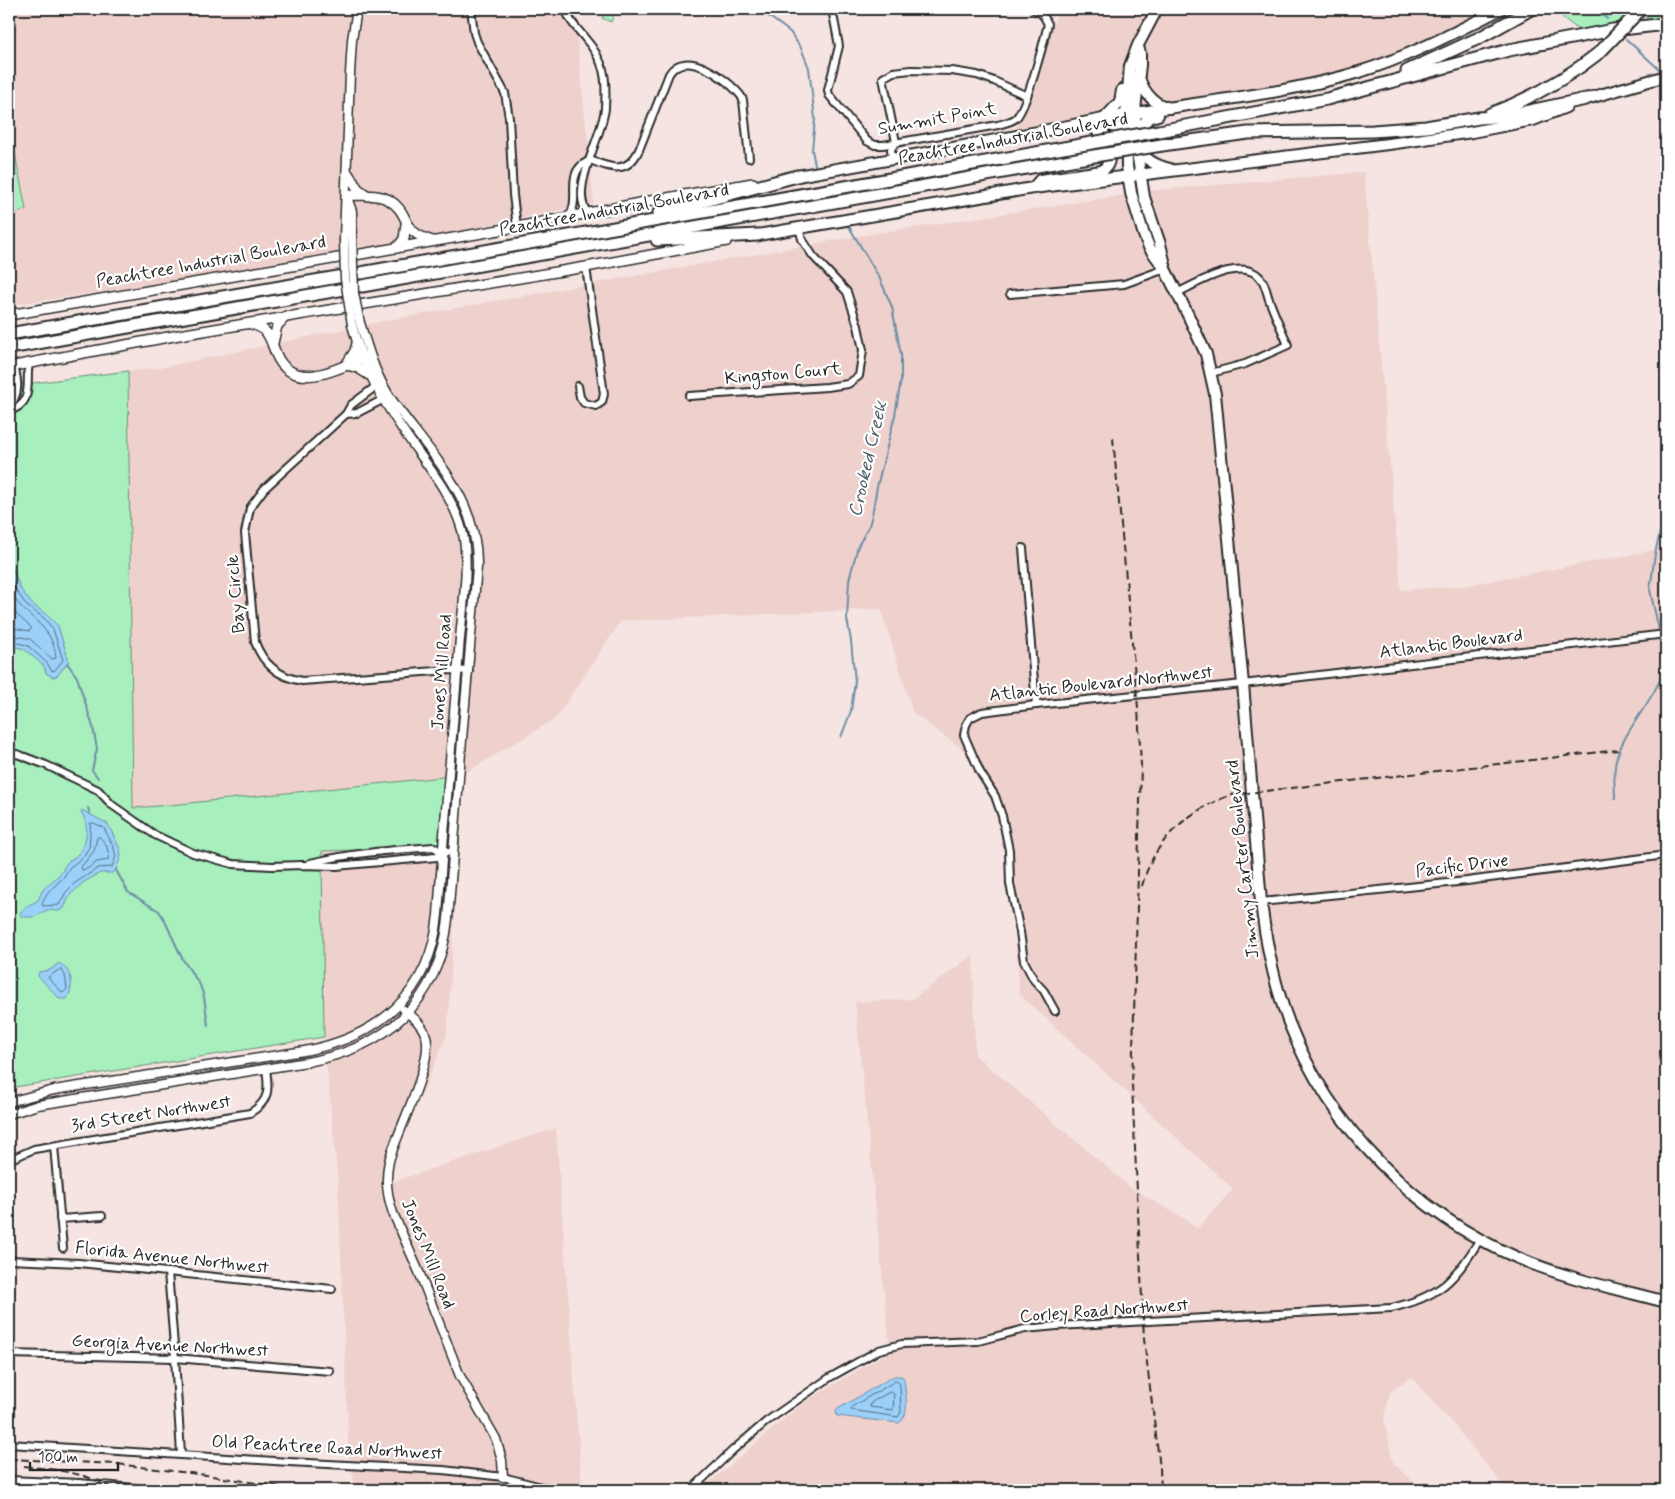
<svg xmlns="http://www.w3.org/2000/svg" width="1675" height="1499" viewBox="0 0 1675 1499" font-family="Mynerve,sans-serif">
  <rect width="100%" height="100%" fill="#f5e4e1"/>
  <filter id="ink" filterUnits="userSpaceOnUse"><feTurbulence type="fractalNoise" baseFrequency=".02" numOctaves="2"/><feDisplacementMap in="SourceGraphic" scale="10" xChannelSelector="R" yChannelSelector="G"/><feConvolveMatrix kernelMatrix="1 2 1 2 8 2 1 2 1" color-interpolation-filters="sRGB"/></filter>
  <g filter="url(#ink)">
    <g fill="#eed1cc">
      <path d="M9,9H574L594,203L375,249L209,277L9,305V217L26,209L9,123Z"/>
      <path d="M1059,9H1489L1442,34L1341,72L1118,113L1013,136Z"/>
      <path d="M1364,172L1401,590L1463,586L1666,548V1490H1507L1454,1425L1411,1377L1390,1392L1384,1418L1393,1463L1423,1490H701L803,1403L890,1351L855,1002L913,999L973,955L975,1055L1131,1188L1187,1220L1197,1229L1233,1189L1019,994L1009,824L973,757L913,713L881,609L621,621L556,718L462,775L170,805L133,808L128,371L159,368L378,322L852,237L1157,190Z"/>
      <path d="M459,847L447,1035L399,1148L386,1184L556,1128L582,1490H356L349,1454L338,1183L324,1037L322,851Z"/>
    </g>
    <g fill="#a7efbd" stroke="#698d74">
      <path d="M606,9H616L611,22L602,18Z"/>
      <path d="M1562,9H1633L1621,25L1580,31L1562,17Z"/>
      <path d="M1653,9H1666V20L1642,23Z"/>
      <path d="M9,123L26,209L9,217Z"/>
      <path d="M128,371L133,808L170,805L462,775L459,847L322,851L324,1037L9,1088V386Z"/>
    </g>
    <g fill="#9ad0f9" stroke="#6e8ea7">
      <path d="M1666,258V273L1661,271L1658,262L1661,259Z"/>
      <path d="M1666,279V309L1663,297L1659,290L1662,280Z"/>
      <path d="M9,558L20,588L31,603L47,615L58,626L69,661L57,676L53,677L46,673L44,666L24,649L9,645Z"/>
      <path d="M82,810L108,824L120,849L121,856L116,870L112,873H100L84,882L70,895L64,908L59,911L47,910L34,917H22L20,914C24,905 31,905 38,900C40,897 41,892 43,890C48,884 55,879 60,874C63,871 64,867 66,864C69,860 75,858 78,854C88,844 89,823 81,812Z"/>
      <path d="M59,963C73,971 74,986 67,999H60L38,976L39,972L50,970Z"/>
      <path d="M894,1376H902L904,1379C905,1392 911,1415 899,1423L837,1416L836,1410Z"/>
    </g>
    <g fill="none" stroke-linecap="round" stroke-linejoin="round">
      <g stroke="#576d7d" stroke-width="1">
        <path d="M9,573L16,590L27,606L44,618L53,629L63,660L55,670L52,671L47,663L27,645L9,641"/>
        <path d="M9,589C22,618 53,622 56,658L52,659L30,639L9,634"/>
        <path d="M9,604L18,616L32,628L29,631L9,627"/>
        <path d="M91,823H94L104,828L113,846L116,856L112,867L98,868L75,883L66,892L59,905L43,906L42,903L47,893L63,878L70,867L82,858L89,848Z"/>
        <path d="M99,837C106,841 110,852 108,860L97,862L87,869L82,870L81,867L94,851L97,838Z"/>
        <path d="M59,970H62L65,975L67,989L63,993L48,978Z"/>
        <path d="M896,1381L900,1384L901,1412L898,1417L851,1410L852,1407Z"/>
        <path d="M890,1392L894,1394L893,1410L870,1407L871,1403Z"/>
      </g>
      <g stroke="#6e8ea7" stroke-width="2">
        <path d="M759,9L790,32L801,48L809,68L815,119L812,150L815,165"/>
        <path d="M1596,9L1607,19"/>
        <path d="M1626,39L1660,70"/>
        <path d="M1659,630L1650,590L1655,554L1666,505"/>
        <path d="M67,663L77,677L93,727L97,749L92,770L98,778"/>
        <path d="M841,737L851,711L855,681L851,641L847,619L849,580L858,546L869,526L872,515L877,487L895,415L901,380V355L892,307L880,279L848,225"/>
        <path d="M1615,799C1615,786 1613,773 1616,760C1626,725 1657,699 1666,663"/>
        <path d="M88,808L90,814"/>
        <path d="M116,870L128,892L159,911L164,919L183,960L200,985L204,997L208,1025"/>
      </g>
      <g stroke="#2b2b2b" stroke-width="10">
        <g id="minor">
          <path d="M471,9L474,33L477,42L505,93L509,118L513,195L517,227"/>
          <path d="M566,9C568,20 577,28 584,37C605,61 607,77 605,108C603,136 568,191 588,213"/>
          <path d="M832,9L839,46L828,90L829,95L867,141L875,145H883L998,125C1005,123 1011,122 1016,118C1027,107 1044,41 1048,24L1043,15L1034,9"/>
          <path d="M896,142L883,78L893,72L911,70L952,71L977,75L994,81L1027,96"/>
          <path d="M892,159L891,149L896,142"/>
          <path d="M590,160C611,168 627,175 639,150L669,74C685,47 728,79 741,96L743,100L749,158"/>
          <path d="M569,217C580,200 568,180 580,167C582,164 587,162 590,160"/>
          <path d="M1177,293C1198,283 1244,254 1262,280C1266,286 1267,295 1270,302C1275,316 1282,330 1288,345L1245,364L1211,373"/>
          <path d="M1010,294L1124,284L1165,269"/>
          <path d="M578,386L580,397L584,403L596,406L602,402L604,394L586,267"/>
          <path d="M375,387L351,405L346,414L264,489L250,508L245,533L255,642C263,664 279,677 302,681L450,670L469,671"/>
          <path d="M689,396L827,387L848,384L859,376L863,350L858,326L847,292L813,256L802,239L799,228"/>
          <path d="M9,408C19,394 19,383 14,366"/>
          <path d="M9,411C35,403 25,383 29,363"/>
          <path d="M346,414L357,413L386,398"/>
          <path d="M1023,548L1036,705"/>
          <path d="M9,755L17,754L46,765L98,790L112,805L155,835L193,853L233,864L272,866L302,865L336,866L437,857L441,852H453"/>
          <path d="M310,863C351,853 392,850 434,847L441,852"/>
          <path d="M1261,902L1467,881L1666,855"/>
          <path d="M1055,1011L1044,991L1034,980L1024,961L1020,932L1010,884L1009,850L1002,816L995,796L980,772L964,735L966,725L970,718L982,712L1036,705L1243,684L1666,634"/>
          <path d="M54,1146L63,1248"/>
          <path d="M9,1160L34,1149L250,1113C270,1101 269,1089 266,1069"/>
          <path d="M60,1219L102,1216"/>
          <path d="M9,1260L79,1263L332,1289"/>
          <path d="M168,1272L175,1358L181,1454"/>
          <path d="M9,1354L175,1358L330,1371"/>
          <path d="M9,1431L10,1444"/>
          <path d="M9,1444L289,1462L443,1470L503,1477L553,1490"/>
          <path d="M691,1490L733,1450L767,1421L829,1378L879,1350L902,1344L978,1341L1025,1329L1057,1326L1391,1308C1439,1297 1455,1281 1480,1239"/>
        </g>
      </g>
      <g stroke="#2b2b2b" stroke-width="11">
        <g id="tertiary">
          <path d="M347,197L352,211V237"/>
          <path d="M344,239L350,74L352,40L357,9"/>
          <path d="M404,1010C414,1018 422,1024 426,1036C434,1062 397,1132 389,1161C385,1180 387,1195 393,1213L419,1272L460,1376L496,1439L502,1460L503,1477"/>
          <path d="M9,1102L54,1090L304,1051C379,1037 430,994 438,915C444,827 452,739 459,651C461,617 471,562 462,530C452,494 425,463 405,433C380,397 363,366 352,325"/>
          <path d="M9,1114L38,1105L307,1062C386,1048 439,1002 448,919L463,727L477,567C479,497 429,453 392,400C375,375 369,351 360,323"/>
        </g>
      </g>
      <g stroke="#2b2b2b" stroke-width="12">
        <g id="secondary">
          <path d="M347,172L358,189L368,196"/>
          <path d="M347,195C360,196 377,193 389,200C412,214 399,232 433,241"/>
          <path d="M397,248L404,239L406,224"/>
          <path d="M9,315L517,227L650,201L753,183"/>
          <path d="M251,324C269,328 270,339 276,354C293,395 342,367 369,355"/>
          <path d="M273,343L277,326L286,316"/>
          <path d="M346,365L355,351L357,343"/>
          <path d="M347,365L358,368L369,375"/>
          <path d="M9,367L179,335L586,267L727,241"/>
        </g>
      </g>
      <g stroke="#2b2b2b" stroke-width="14">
        <g id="primary">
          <path d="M1157,9L1138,45L1130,66L1126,116L1127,166L1131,193L1144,235L1149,247L1165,269L1188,315L1206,354L1215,394L1243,684L1261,902C1266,944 1274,984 1289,1023C1330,1127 1415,1214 1518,1258C1565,1278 1617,1289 1666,1302"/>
          <path d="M1138,47L1140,53V65L1135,110L1136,145L1144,197L1160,244L1165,265"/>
          <path d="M1139,78C1144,92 1154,105 1170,108"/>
          <path d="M1104,119L1120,102L1122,90"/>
          <path d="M1101,120L1115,127L1128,139"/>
          <path d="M1138,138C1141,126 1145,117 1158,115"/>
          <path d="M1138,147C1144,160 1157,166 1170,169"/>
          <path d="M797,176C899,158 1001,140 1103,119C1188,102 1276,97 1359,72C1409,57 1455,32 1501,9"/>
          <path d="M1033,188L1040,180L1102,171C1114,162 1108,149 1106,136L1086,123"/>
          <path d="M758,235L1033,188L1396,143L1472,132L1533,120L1566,107"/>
          <path d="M9,1482L79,1485L135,1490"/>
        </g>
      </g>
      <g stroke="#2b2b2b" stroke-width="14">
        <path id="trunk" d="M1586,99L1666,76"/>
      </g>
      <g stroke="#2b2b2b" stroke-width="15">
        <g id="motorway">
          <path d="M1407,71L1481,37L1531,9"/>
          <path d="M1490,114C1530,99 1566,79 1600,52"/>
          <path d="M1159,131L1327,99L1509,50L1613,30L1666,24"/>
          <path d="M1162,145L1248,133L1373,131L1426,127L1479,118L1506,116L1586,99"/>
          <path d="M659,213L797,176"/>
          <path d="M657,240L758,235"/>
          <path d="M361,273L1086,144"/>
          <path d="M362,286L1088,157"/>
          <path d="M9,334L355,274"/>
          <path d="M9,348L356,287"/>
        </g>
      </g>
      <use href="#minor" stroke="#fff" stroke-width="6"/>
      <use href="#tertiary" stroke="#fff" stroke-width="8"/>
      <use href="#secondary" stroke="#fff" stroke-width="9"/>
      <use href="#primary" stroke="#fff" stroke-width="10"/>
      <use href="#trunk" stroke="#fff" stroke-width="10"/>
      <use href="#motorway" stroke="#fff" stroke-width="11"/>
      <g stroke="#2b2b2b" stroke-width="2" stroke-dasharray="8 4" stroke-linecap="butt">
        <path d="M1113,438L1138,708L1141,765L1132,1085L1144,1339L1160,1468L1161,1490"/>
        <path d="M1142,886C1154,840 1187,811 1231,795L1618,750"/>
        <path d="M9,1459L116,1464L206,1475L299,1490"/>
        <path d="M24,1466C57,1470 86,1472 115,1490"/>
      </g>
      <g stroke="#2b2b2b" stroke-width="11" stroke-linecap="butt">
        <g id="tertiary-bridge">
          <path d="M352,237L354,293L360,323"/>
          <path d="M344,239L345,279L352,325"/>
        </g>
      </g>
      <g stroke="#2b2b2b" stroke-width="15" stroke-linecap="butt">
        <g id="motorway-bridge">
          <path d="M1600,52L1641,9"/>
          <path d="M1086,144L1159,131"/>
          <path d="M1088,157L1162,145"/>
        </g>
      </g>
      <use href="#tertiary-bridge" stroke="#fff" stroke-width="8"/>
      <use href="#motorway-bridge" stroke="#fff" stroke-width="11"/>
    </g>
  </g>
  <g text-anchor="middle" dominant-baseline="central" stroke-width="4.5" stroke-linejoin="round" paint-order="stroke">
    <g font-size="18" fill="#2b2b2b" stroke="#fff">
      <text transform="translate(937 119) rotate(-10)">Summit Point</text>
      <text transform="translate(1013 139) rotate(-10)">Peachtree Industrial Boulevard</text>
      <text transform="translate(614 210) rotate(-10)">Peachtree Industrial Boulevard</text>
      <text transform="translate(211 262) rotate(-10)">Peachtree Industrial Boulevard</text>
      <text transform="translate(783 374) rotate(-5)">Kingston Court</text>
      <text transform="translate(236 594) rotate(-95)">Bay Circle</text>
      <text transform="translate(1451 644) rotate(-7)">Atlantic Boulevard</text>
      <text transform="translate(442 672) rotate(-86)">Jones Mill Road</text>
      <text transform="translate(1101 684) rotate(-6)">Atlantic Boulevard Northwest</text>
      <text transform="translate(1243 859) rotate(-96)">Jimmy Carter Boulevard</text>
      <text transform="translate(1462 866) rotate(-7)">Pacific Drive</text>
      <text transform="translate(151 1114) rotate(-9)">3rd Street Northwest</text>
      <text transform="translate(428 1254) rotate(68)">Jones Mill Road</text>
      <text transform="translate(172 1258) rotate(6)">Florida Avenue Northwest</text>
      <text transform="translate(1104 1311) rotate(-4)">Corley Road Northwest</text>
      <text transform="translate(170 1346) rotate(3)">Georgia Avenue Northwest</text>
      <text transform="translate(327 1448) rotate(3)">Old Peachtree Road Northwest</text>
    </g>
    <g font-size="19" font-style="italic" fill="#4c5d69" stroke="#fff">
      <text transform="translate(868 459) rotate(-77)">Crooked Creek</text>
    </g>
  </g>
  <rect width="1675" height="1499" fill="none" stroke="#fff" stroke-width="30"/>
  <rect x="15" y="15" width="1645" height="1469" fill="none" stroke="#2b2b2b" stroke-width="2" filter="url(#ink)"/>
  <path d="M30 1462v8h88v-8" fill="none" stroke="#2b2b2b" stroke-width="2.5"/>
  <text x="38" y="1462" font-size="15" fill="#2b2b2b" stroke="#ffffff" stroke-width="4" paint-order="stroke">100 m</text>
</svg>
